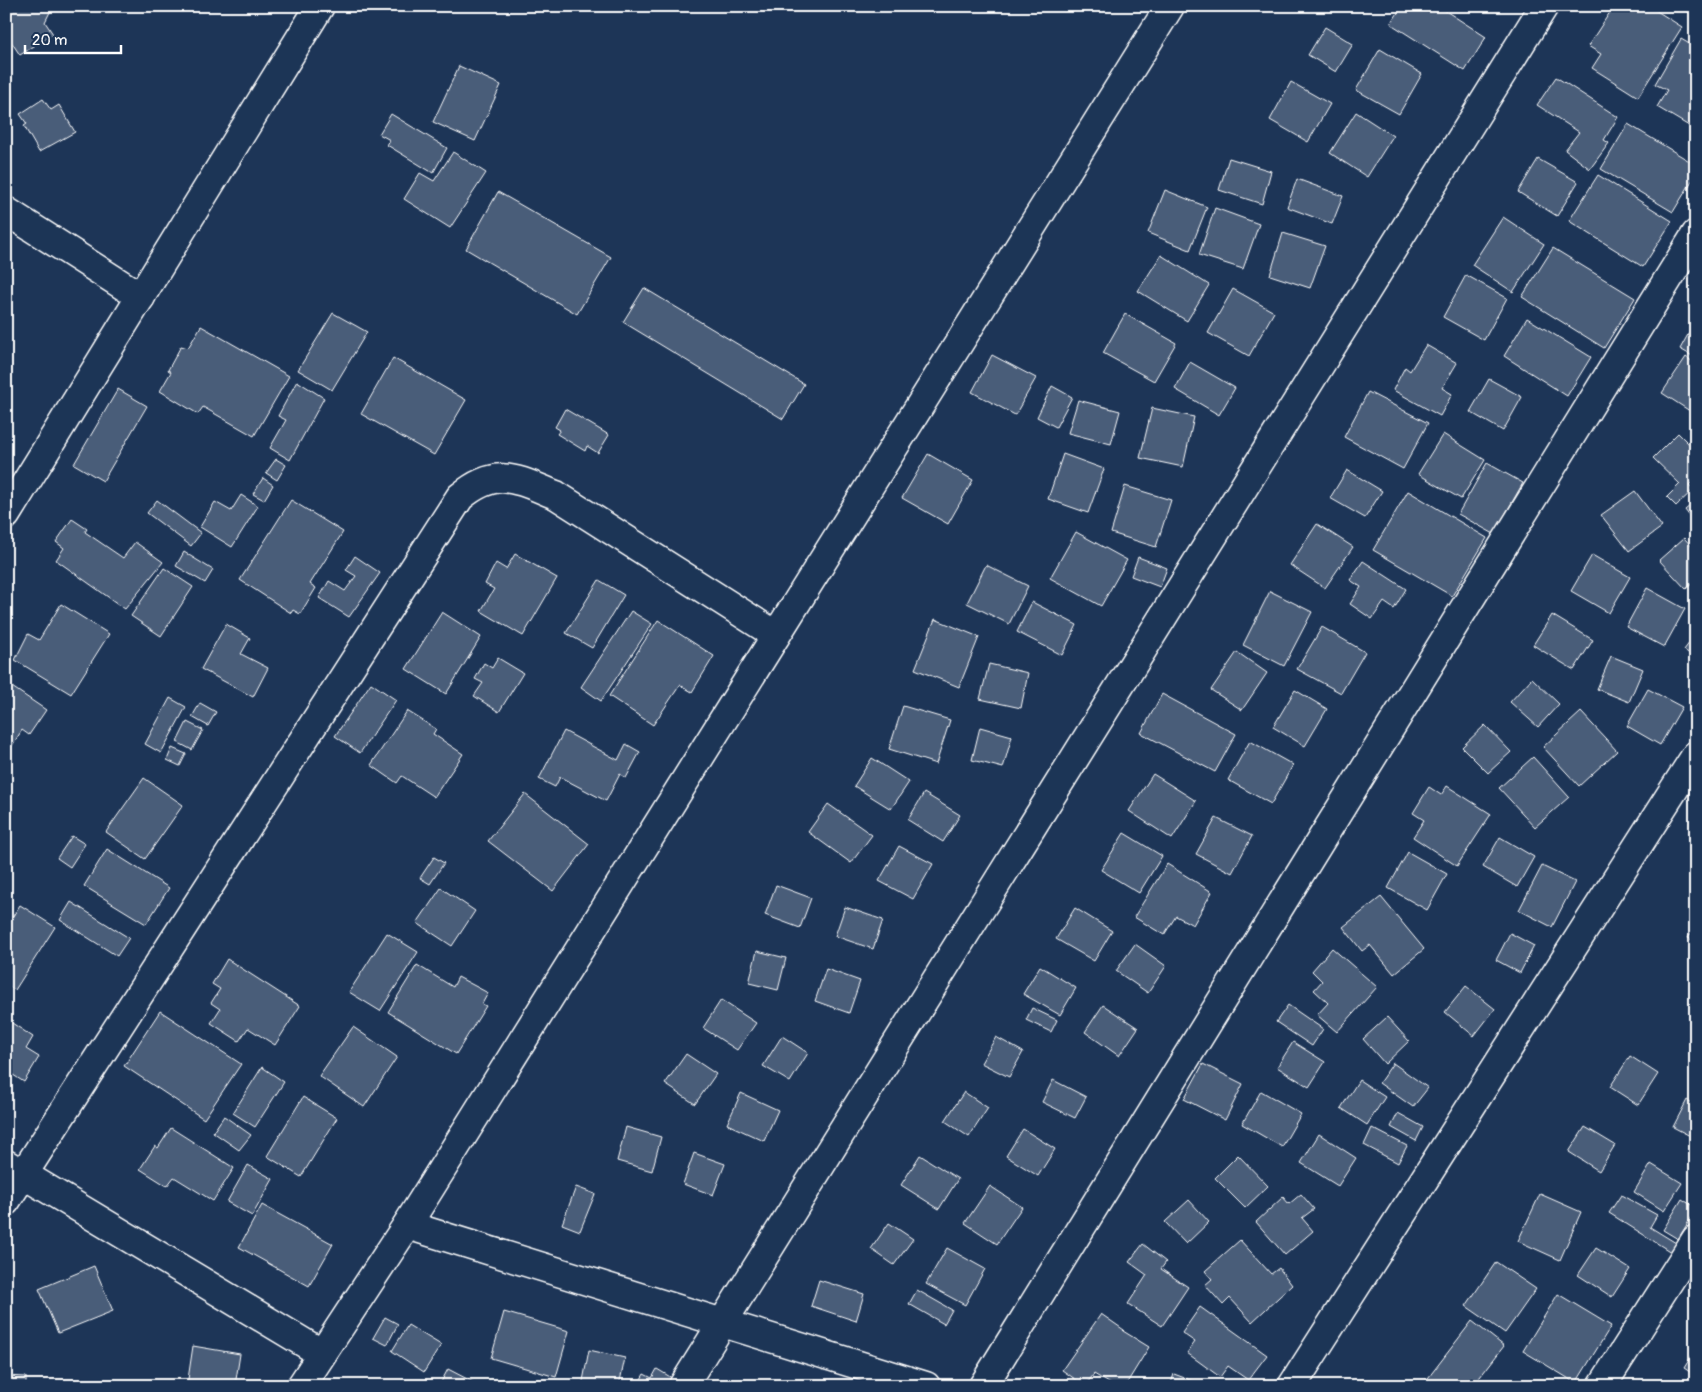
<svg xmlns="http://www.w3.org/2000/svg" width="1702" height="1392" viewBox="0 0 1702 1392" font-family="Pangolin,sans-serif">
  <rect width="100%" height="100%" fill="#1d3557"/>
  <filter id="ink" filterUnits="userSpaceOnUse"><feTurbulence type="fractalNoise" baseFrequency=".02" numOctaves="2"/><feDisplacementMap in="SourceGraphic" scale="10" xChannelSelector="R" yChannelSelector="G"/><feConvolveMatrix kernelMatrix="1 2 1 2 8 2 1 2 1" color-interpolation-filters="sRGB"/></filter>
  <g filter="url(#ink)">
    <g fill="#4a5d79" stroke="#fff">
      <path d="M6,6H53L45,22L53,34L20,55L6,34Z"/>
      <path d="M1402,6H1438L1486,37L1465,71L1391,24Z"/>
      <path d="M1614,6H1649L1682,27L1638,97L1592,68L1601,54L1588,46Z"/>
      <path d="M1325,27L1353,44L1336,72L1308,55Z"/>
      <path d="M1681,39L1693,46L1696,41V114L1689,126L1657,107L1667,90L1655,84Z"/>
      <path d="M1380,49L1422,74L1399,114L1356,90Z"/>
      <path d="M459,66L501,85L475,141L433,122Z"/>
      <path d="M1556,77L1618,117L1604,140L1609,143L1590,169L1565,150L1579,132L1537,105Z"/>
      <path d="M1291,82L1330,104L1308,142L1270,120Z"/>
      <path d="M43,99L51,110L59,105L75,132L39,152L24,126L27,124L20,114Z"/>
      <path d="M1356,112L1393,136L1367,177L1330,153Z"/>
      <path d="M391,114L447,148L433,173L387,145L390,140L379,134Z"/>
      <path d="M1628,124L1696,165V174L1673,212L1601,169Z"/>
      <path d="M453,152L486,173L450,228L404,199L420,173L434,181Z"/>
      <path d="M1229,158L1271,171L1262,204L1219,190Z"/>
      <path d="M1538,159L1578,182L1557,216L1518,192Z"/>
      <path d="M1598,175L1672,221L1643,267L1569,221Z"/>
      <path d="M1297,179L1343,196L1332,224L1287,207Z"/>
      <path d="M1165,190L1207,207L1190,250L1148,233Z"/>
      <path d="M498,192L611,257L577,314L466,249Z"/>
      <path d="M1215,208L1259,224L1243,269L1199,255Z"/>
      <path d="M1503,217L1544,244L1513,292L1472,265Z"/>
      <path d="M1283,233L1325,246L1310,288L1270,275Z"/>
      <path d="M1553,248L1635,298L1604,348L1522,297Z"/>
      <path d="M1161,255L1209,285L1187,321L1138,291Z"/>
      <path d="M1466,275L1507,298L1484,340L1443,317Z"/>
      <path d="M644,288L804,384L783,419L623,322Z"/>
      <path d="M1233,289L1274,312L1249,356L1208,333Z"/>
      <path d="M333,313L367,332L332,390L298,370Z"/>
      <path d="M1125,314L1176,343L1154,381L1103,353Z"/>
      <path d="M1527,318L1591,357L1567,396L1504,356Z"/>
      <path d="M1696,320V358L1680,349Z"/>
      <path d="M201,326L289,376L254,436L203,407L198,414L160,391L171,372L168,370L181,346L188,348Z"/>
      <path d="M1426,345L1457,363L1442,388L1452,394L1440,416L1393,390L1405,367L1410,371Z"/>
      <path d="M992,355L1036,378L1015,415L972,392Z"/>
      <path d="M1686,357L1696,364V415L1662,393Z"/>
      <path d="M393,358L466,400L434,455L361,414Z"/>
      <path d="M1190,362L1235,388L1219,415L1175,389Z"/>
      <path d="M1489,379L1522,397L1503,431L1470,412Z"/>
      <path d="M297,381L324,398L290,460L270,448L286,420L278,416Z"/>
      <path d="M1052,386L1072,397L1056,427L1037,417Z"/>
      <path d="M118,389L147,406L103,481L74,464Z"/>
      <path d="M1368,392L1428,423L1403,469L1344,437Z"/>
      <path d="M1078,400L1120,411L1111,444L1068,433Z"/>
      <path d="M1152,408L1194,417L1183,467L1140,458Z"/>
      <path d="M565,409L609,435L598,453L587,446L585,451L557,434L560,430L555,427Z"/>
      <path d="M1678,433L1696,451V478L1689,485L1694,489L1676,506L1667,497L1680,484L1653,458Z"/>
      <path d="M1443,434L1485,460L1461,499L1418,474Z"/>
      <path d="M928,454L973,480L948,524L902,498Z"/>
      <path d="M1063,454L1104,469L1088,513L1048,499Z"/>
      <path d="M276,459L286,465L277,480L266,473Z"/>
      <path d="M1487,463L1523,483L1494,534L1458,514Z"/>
      <path d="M1347,470L1382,491L1365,518L1330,498Z"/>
      <path d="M263,478L273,485L264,500L253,494Z"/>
      <path d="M1125,486L1171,500L1156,547L1111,533Z"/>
      <path d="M1408,491L1487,538L1452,596L1373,550Z"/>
      <path d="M1635,491L1662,527L1629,551L1601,515Z"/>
      <path d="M241,495L258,506L232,547L200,527L215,502L231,511Z"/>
      <path d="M157,500L201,533L191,546L147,513Z"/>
      <path d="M291,500L343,532L310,584L316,588L300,614L293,610L291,613L240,580Z"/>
      <path d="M1696,501V521L1694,522L1685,510Z"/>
      <path d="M72,519L87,529L85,532L123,558L135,542L163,562L125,609L56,560L64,548L56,542Z"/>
      <path d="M1317,524L1353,547L1325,588L1290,565Z"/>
      <path d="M1076,532L1127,560L1101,606L1050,578Z"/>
      <path d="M1684,538L1696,551V580L1686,589L1659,560Z"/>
      <path d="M184,552L213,570L205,583L176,566Z"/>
      <path d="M515,554L557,578L523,636L481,611L494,589L485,584L496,563L506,569Z"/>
      <path d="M1592,555L1630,577L1609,613L1571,591Z"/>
      <path d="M355,556L380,573L349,617L319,598L329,581L345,591L356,576L346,570Z"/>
      <path d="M1138,557L1167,568L1160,587L1131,576Z"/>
      <path d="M1363,561L1406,589L1394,609L1384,602L1372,619L1350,604L1361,587L1350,580Z"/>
      <path d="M986,565L1028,586L1009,624L967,603Z"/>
      <path d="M164,568L193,587L161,636L131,616Z"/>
      <path d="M599,580L624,595L592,648L566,633Z"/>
      <path d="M1647,588L1685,609L1664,647L1626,627Z"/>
      <path d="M1270,591L1312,612L1284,666L1243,645Z"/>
      <path d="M1032,602L1077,625L1062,655L1017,632Z"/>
      <path d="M61,604L109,634L71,694L15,660L28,634L39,640Z"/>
      <path d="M631,611L652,624L601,701L581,687Z"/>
      <path d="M442,612L481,637L446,694L406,669Z"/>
      <path d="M1552,615L1593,640L1574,670L1533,645Z"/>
      <path d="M935,619L979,637L959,687L915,669Z"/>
      <path d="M658,620L714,656L692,692L680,685L653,725L609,696Z"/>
      <path d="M226,624L250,638L241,654L268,668L253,697L201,669Z"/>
      <path d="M1322,627L1365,652L1341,693L1297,669Z"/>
      <path d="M1696,634V658L1684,650Z"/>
      <path d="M1237,652L1267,673L1242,710L1211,690Z"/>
      <path d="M1611,656L1643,669L1629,702L1597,689Z"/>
      <path d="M498,658L523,673L499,712L474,696L483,683L475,679L484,663L492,668Z"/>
      <path d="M989,664L1028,673L1021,708L980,699Z"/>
      <path d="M1532,678L1559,704L1538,727L1510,702Z"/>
      <path d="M6,683L46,710L29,735L22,730L8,752Z"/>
      <path d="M371,683L396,700L360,753L335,736Z"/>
      <path d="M1648,689L1682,707L1660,745L1627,726Z"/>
      <path d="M1295,690L1327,709L1305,746L1273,727Z"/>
      <path d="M1162,694L1236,734L1215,772L1141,733Z"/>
      <path d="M170,698L186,707L161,753L145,744Z"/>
      <path d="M200,703L216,712L208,726L192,717Z"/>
      <path d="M903,706L950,720L936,764L889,749Z"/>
      <path d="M407,711L436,729L433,734L463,754L434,797L402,776L397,783L371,765Z"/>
      <path d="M1581,712L1617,751L1579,786L1543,747Z"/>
      <path d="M187,722L203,730L192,750L177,742Z"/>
      <path d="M1485,725L1511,752L1488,773L1462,747Z"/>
      <path d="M980,727L1012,736L1003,768L972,760Z"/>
      <path d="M564,731L618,760L626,744L640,752L626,778L620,774L606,801L560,777L555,787L539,779Z"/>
      <path d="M1250,741L1293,765L1271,804L1228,780Z"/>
      <path d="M172,748L186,754L180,766L167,760Z"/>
      <path d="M1533,757L1569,797L1535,827L1499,788Z"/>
      <path d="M872,758L909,782L891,809L854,786Z"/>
      <path d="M1153,774L1196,801L1172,839L1129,811Z"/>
      <path d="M144,778L183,805L145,859L106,832Z"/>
      <path d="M1447,786L1491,814L1457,866L1413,837L1424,820L1413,813L1429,787L1441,795Z"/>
      <path d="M924,793L960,815L943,842L908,820Z"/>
      <path d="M525,794L589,844L553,891L488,841Z"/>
      <path d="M828,804L872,835L851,863L808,832Z"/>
      <path d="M1216,818L1252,836L1232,873L1196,854Z"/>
      <path d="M1124,833L1162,856L1139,893L1101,870Z"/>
      <path d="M72,836L85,844L70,867L57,858Z"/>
      <path d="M1500,837L1534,857L1517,887L1483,867Z"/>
      <path d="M899,846L933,864L913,899L879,881Z"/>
      <path d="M107,849L169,888L146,924L84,886Z"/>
      <path d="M1408,852L1447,874L1427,910L1388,888Z"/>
      <path d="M434,857L444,863L430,884L420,878Z"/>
      <path d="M1167,864L1212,892L1193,925L1176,916L1164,935L1134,917Z"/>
      <path d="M1542,866L1575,882L1552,927L1519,910Z"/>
      <path d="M776,885L811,898L800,928L765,915Z"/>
      <path d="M441,888L475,911L452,946L417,923Z"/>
      <path d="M1381,897L1424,949L1394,974L1370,945L1362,951L1343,927Z"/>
      <path d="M71,902L129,938L117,956L60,920Z"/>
      <path d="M20,905L55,927L15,990L6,985V927Z"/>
      <path d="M845,907L883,920L873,949L835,936Z"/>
      <path d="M1075,908L1112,931L1094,961L1056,939Z"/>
      <path d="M1696,926V942L1688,938Z"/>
      <path d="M387,933L418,952L380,1011L349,992Z"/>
      <path d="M1510,933L1534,946L1520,973L1496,960Z"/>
      <path d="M1135,944L1166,966L1148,993L1116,971Z"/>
      <path d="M1332,948L1377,987L1337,1032L1317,1015L1328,1003L1314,990L1322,981L1312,971Z"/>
      <path d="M757,951L786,958L778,990L749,983Z"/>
      <path d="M227,959L300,1006L275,1045L248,1028L239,1041L211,1023L220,1009L211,1003L220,989L212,984Z"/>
      <path d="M417,965L453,987L458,977L488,993L482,1004L486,1006L456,1054L388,1012Z"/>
      <path d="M1040,966L1076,988L1060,1015L1023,994Z"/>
      <path d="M826,969L860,981L849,1013L815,1001Z"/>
      <path d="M1466,986L1495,1009L1474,1036L1445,1012Z"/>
      <path d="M721,1000L756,1023L737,1050L703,1028Z"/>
      <path d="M1103,1005L1138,1028L1119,1056L1085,1032Z"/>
      <path d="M1288,1005L1323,1029L1312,1046L1276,1022Z"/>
      <path d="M1032,1008L1057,1020L1051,1032L1026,1020Z"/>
      <path d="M160,1011L241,1064L204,1119L124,1066Z"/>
      <path d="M1387,1017L1409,1041L1385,1064L1363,1039Z"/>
      <path d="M6,1019L33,1037L26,1049L39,1057L24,1082L10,1073L6,1079Z"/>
      <path d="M353,1027L397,1057L364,1107L319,1076Z"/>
      <path d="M782,1036L808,1053L790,1082L763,1066Z"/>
      <path d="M996,1037L1023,1052L1009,1077L981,1063Z"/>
      <path d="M1293,1042L1325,1062L1309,1087L1277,1067Z"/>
      <path d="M686,1054L716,1074L695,1104L665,1084Z"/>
      <path d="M1630,1056L1658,1074L1638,1105L1610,1087Z"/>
      <path d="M1393,1063L1428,1088L1413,1107L1379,1083Z"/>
      <path d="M1203,1064L1243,1084L1225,1120L1184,1099Z"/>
      <path d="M262,1067L284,1082L255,1127L233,1113Z"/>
      <path d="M1053,1080L1086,1097L1075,1118L1042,1102Z"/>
      <path d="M1359,1080L1385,1097L1367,1125L1341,1108Z"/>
      <path d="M1261,1091L1301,1114L1282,1147L1242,1124Z"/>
      <path d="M964,1092L988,1108L969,1137L945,1121Z"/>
      <path d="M741,1093L778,1110L764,1141L727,1124Z"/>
      <path d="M303,1097L337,1118L301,1177L267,1156Z"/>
      <path d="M1687,1100L1696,1105V1139L1673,1127Z"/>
      <path d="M1398,1113L1423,1127L1416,1141L1391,1127Z"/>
      <path d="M224,1116L251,1135L239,1150L213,1132Z"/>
      <path d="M626,1127L661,1137L652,1171L617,1161Z"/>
      <path d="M1585,1127L1615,1145L1599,1171L1569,1152Z"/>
      <path d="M171,1128L234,1168L213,1201L174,1177L167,1186L140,1169L155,1146L158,1148Z"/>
      <path d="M1372,1128L1407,1146L1398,1163L1364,1145Z"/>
      <path d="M1023,1129L1055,1149L1038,1176L1006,1156Z"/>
      <path d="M1319,1134L1356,1158L1338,1186L1301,1163Z"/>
      <path d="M694,1153L725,1164L713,1195L683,1184Z"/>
      <path d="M920,1155L958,1179L939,1209L901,1185Z"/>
      <path d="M1238,1155L1268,1186L1245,1208L1215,1178Z"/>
      <path d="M1651,1164L1682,1183L1664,1211L1634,1192Z"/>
      <path d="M248,1165L273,1179L252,1216L227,1202Z"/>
      <path d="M990,1186L1022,1207L997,1244L965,1223Z"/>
      <path d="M576,1187L595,1194L580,1231L562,1224Z"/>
      <path d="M1301,1194L1314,1209L1302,1218L1313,1231L1285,1255L1256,1222L1283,1197L1289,1204Z"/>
      <path d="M1540,1194L1581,1212L1560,1260L1518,1241Z"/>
      <path d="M1621,1195L1657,1215L1650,1227L1676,1243L1671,1252L1609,1213Z"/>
      <path d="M1682,1199L1696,1208V1210L1678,1239L1663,1230Z"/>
      <path d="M1189,1200L1209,1222L1186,1244L1165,1222Z"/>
      <path d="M262,1205L333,1244L309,1286L239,1247Z"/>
      <path d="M889,1223L913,1239L894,1265L871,1249Z"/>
      <path d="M1240,1240L1271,1274L1279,1268L1292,1285L1252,1322L1230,1298L1223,1305L1205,1285L1212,1279L1205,1271Z"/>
      <path d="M1143,1244L1166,1262L1161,1269L1188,1287L1162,1326L1128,1304L1147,1275L1129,1262Z"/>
      <path d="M947,1248L985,1269L965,1305L926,1284Z"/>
      <path d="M1596,1248L1630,1269L1612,1297L1578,1275Z"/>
      <path d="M1496,1262L1536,1289L1505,1333L1466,1306Z"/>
      <path d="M94,1266L113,1311L58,1333L39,1289Z"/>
      <path d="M819,1280L864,1294L856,1321L811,1306Z"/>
      <path d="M917,1290L952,1310L944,1324L909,1304Z"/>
      <path d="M1558,1294L1611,1326L1576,1383L1523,1351Z"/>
      <path d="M1200,1307L1267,1355L1248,1380L1228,1366L1220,1377L1187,1353L1195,1342L1182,1333Z"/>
      <path d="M504,1312L569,1331L556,1377L491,1358Z"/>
      <path d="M1101,1314L1124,1330L1123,1331L1149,1347L1125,1386H1114L1094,1374L1085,1386L1062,1370Z"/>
      <path d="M385,1317L398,1324L387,1345L373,1338Z"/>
      <path d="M1472,1321L1504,1346L1473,1386H1430L1425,1382Z"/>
      <path d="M408,1325L441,1345L424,1372L392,1351Z"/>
      <path d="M193,1346L240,1354L235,1386H187Z"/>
      <path d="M1696,1349V1376L1684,1368Z"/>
      <path d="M589,1350L625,1358L619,1386H582Z"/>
      <path d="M448,1369L473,1382L471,1386H439Z"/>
      <path d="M657,1369L672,1378L667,1386H637L644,1374L652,1378Z"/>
      <path d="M1174,1374L1206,1386H1170Z"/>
      <path d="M6,1376L26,1377V1386H6Z"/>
    </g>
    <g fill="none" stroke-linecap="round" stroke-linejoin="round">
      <g stroke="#fff" stroke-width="31">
        <g id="minor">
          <path d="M6,211L141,297"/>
          <path d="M6,515L320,6"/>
          <path d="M6,1164L321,1353"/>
          <path d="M6,1201L460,497C497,466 516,479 556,495L776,635"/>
          <path d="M407,1225L926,1386"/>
          <path d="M301,1386L407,1225L1170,6"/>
          <path d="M683,1386L1544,6"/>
          <path d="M983,1386L1696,234"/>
          <path d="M1292,1386L1696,755"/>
          <path d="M1602,1386L1696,1239"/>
        </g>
      </g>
      <use href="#minor" stroke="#1d3557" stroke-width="28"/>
    </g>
  </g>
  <rect width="1702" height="1392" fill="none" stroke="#1d3557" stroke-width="25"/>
  <rect x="12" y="12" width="1677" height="1367" fill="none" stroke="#fff" stroke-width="2" filter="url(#ink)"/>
  <path d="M25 45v8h96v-8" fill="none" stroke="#ffffff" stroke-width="2.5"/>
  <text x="32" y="45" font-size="15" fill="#ffffff" stroke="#1d3557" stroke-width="4" paint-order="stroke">20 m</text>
</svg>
